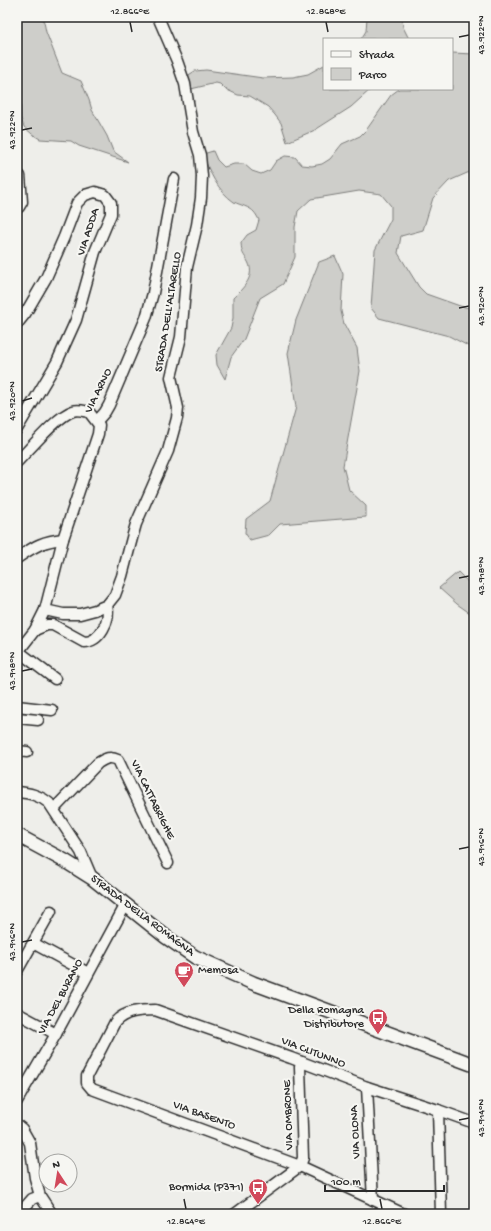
<svg xmlns="http://www.w3.org/2000/svg" width="491" height="1231" viewBox="0 0 491 1231" font-family="'Gochi Hand',sans-serif">
  <rect width="100%" height="100%" fill="#eeeeea"/>
  <filter id="ink" filterUnits="userSpaceOnUse"><feTurbulence type="fractalNoise" baseFrequency=".025" numOctaves="2"/><feDisplacementMap in="SourceGraphic" scale="8" xChannelSelector="R" yChannelSelector="G"/><feConvolveMatrix kernelMatrix="1 2 1 2 8 2 1 2 1" color-interpolation-filters="sRGB"/></filter>
  <g filter="url(#ink)">
    <g fill="#cececa" stroke="#7c7c7a">
      <path d="M17,17H42L44,22L46,32L62,73L81,81L89,100L92,110L107,136L113,151L128,162L79,146L71,141L40,139L32,134L24,127L21,118L20,82L17,75Z"/>
      <path d="M367,17H402L403,27L409,39H361L366,31Z"/>
      <path d="M452,53L474,54V170L449,181L433,198L423,230L401,236L398,253L419,287L426,294L460,306L474,309V349L449,336L379,318L371,308L375,250L391,219V206L381,194L359,191L311,199L298,211L295,227V257L283,284L260,298L244,339L231,357L225,379L217,365L216,355L231,328L233,318V298C243,288 257,276 247,260C242,252 242,253 241,243L247,235L256,230L259,220C258,218 256,214 254,212C250,207 240,205 234,202C218,191 209,172 203,154L213,151L217,160L224,167L234,164H244L252,171L261,174L270,170L276,161L285,156L295,157L302,165L312,166L322,164L330,159L342,144L360,136L367,129L391,95L399,89H452Z"/>
      <path d="M324,65V89H371L351,107L315,130L287,142L281,123L275,115L268,107L250,96L238,95L225,89L220,84L216,83L191,89L187,76L195,71L206,70L263,78L293,77L308,74Z"/>
      <path d="M335,256L343,274L341,311L344,324L357,348L360,371L343,466L349,490L366,506V517L280,524L269,535L250,540L245,533L246,519L270,501L296,407L288,353L296,320L319,262Z"/>
      <path d="M458,572L474,588V616L457,604L439,588Z"/>
    </g>
    <g fill="none" stroke-linecap="round" stroke-linejoin="round">
      <g stroke="#2b2b2b" stroke-width="13">
        <g id="minor">
          <path d="M17,208L19,207L22,202L20,176"/>
          <path d="M17,324L25,314L46,278L64,237L77,203L85,195L95,192L105,195L111,203V214L95,252L76,320L57,362L17,429"/>
          <path d="M97,421L105,412L109,405L146,318L153,293L174,179"/>
          <path d="M17,462C30,449 57,416 73,411C78,409 84,411 89,412L99,425L98,434L63,539L45,610L35,630L17,653"/>
          <path d="M17,558C34,547 42,541 63,539"/>
          <path d="M45,610L63,614H80L95,610L107,605L115,595L122,576L132,538L136,524L168,451L177,418L178,408L171,377L181,337L187,267L197,225L201,198L202,176L200,155L193,132L185,84L177,61L158,17"/>
          <path d="M35,630L47,625H53L84,642C100,642 111,620 107,605"/>
          <path d="M18,651L55,679"/>
          <path d="M17,706L52,710"/>
          <path d="M17,718L38,720"/>
          <path d="M17,751L27,752"/>
          <path d="M17,792C29,793 39,795 49,803L81,852L92,878"/>
          <path d="M54,809L98,763C106,758 110,756 118,760L168,863"/>
          <path d="M33,943L88,973"/>
          <path d="M17,971L51,911"/>
          <path d="M17,1013L56,1034"/>
          <path d="M367,1087L373,1200"/>
          <path d="M17,1101L56,1034L126,904"/>
          <path d="M438,1110L441,1214"/>
          <path d="M17,1125L22,1129L30,1143L35,1178L40,1196L52,1214"/>
          <path d="M19,1214L32,1199L40,1196"/>
          <path d="M235,1214L300,1166L303,1158L300,1067L302,1062"/>
          <path d="M404,1214L300,1166L92,1089L87,1083V1076L115,1022C125,1011 140,1010 155,1010L291,1058L367,1087L438,1110L474,1123"/>
        </g>
      </g>
      <g stroke="#2b2b2b" stroke-width="16">
        <path id="major" d="M17,835L65,861L92,878L166,937L195,957L253,983L474,1065"/>
      </g>
      <use href="#minor" stroke="#f6f6f2" stroke-width="10"/>
      <use href="#major" stroke="#f6f6f2" stroke-width="13"/>
    </g>
  </g>
  <path fill="none" stroke="#2b2b2b" stroke-width="1.5" d="M130,22L132,32M326,22L328,32M459,37L469,35M22,130L32,128M459,308L469,306M22,401L32,398M459,578L469,576M22,671L32,669M459,849L469,847M22,942L32,940M459,1120L469,1118M184,1199L186,1209M380,1199L382,1209"/>
  <defs>
    <g id="cafe-pin" transform="scale(1)"><path d="M0 17L-7.5 6A9.5 9.5 0 1 1 7.5 6Z" fill="#d1495b" stroke="#f6f6f2"/><path d="M-5.5-4.5H6V0H3Q3 3.5 0 3.5H-2.5Q-5.5 3.5-5.5 0ZM3-3.2v2h1.7v-2ZM-6 4.5H4V6H-6Z" fill="#fff"/></g>
    <g id="bus-pin" transform="scale(1)"><path d="M0 17L-7.5 6A9.5 9.5 0 1 1 7.5 6Z" fill="#d1495b" stroke="#f6f6f2"/><path d="M-5-6H5V4H4V6H2V4H-2V6H-4V4H-5ZM-3.5-4V0h7V-4ZM-3.5 1.2v1.5H-2V1.2ZM2 1.2v1.5H3.5V1.2Z" fill="#fff"/></g>
  </defs>
  <g fill-rule="evenodd">
    <use href="#cafe-pin" x="184" y="971"/>
    <use href="#bus-pin" x="378" y="1018"/>
    <use href="#bus-pin" x="258" y="1188"/>
  </g>
  <g text-anchor="middle" dominant-baseline="central" stroke-width="4" stroke-linejoin="round" paint-order="stroke">
    <g font-size="12" fill="#2b2b2b" stroke="#f6f6f2">
      <text transform="translate(89 232) rotate(-72)">VIA ADDA</text>
      <text transform="translate(169 312) rotate(-81)">STRADA DELL'ALTARELLO</text>
      <text transform="translate(99 391) rotate(-64)">VIA ARNO</text>
      <text transform="translate(152 800) rotate(64)">VIA CATTABRIGHE</text>
      <text transform="translate(142 916) rotate(37)">STRADA DELLA ROMAGNA</text>
      <text transform="translate(61 997) rotate(-62)">VIA DEL BURANO</text>
      <text transform="translate(313 1053) rotate(21)">VIA CLITUNNO</text>
      <text transform="translate(289 1115) rotate(-92)">VIA OMBRONE</text>
      <text transform="translate(204 1116) rotate(20)">VIA BASENTO</text>
      <text transform="translate(356 1132) rotate(-93)">VIA OLONA</text>
    </g>
    <g font-size="12" fill="#2b2b2b" stroke="#f6f6f2" text-anchor="end">
      <text x="198" y="971" text-anchor="start">Memosa</text>
      <text x="364" y="1011">Della Romagna<tspan x="364" dy="14">Distributore</tspan></text>
      <text x="244" y="1188">Bormida (P371)</text>
    </g>
  </g>
  <rect width="491" height="1231" fill="none" stroke="#f6f6f2" stroke-width="44"/>
  <rect x="323" y="38" width="130" height="52" fill="#f6f6f2" stroke="#a5a5a2"/>
  <rect x="331" y="51" width="20" height="6" fill="#f6f6f2" stroke="#a5a5a2"/>
  <text x="359" y="58" font-size="12" fill="#2b2b2b">Strada</text>
  <rect x="331" y="68" width="20" height="12" fill="#cececa" stroke="#a5a5a2"/>
  <text x="359" y="78" font-size="12" fill="#2b2b2b">Parco</text>
  <g transform="translate(58 1173) rotate(348)"><circle r="19" fill="#f6f6f2" stroke="#a5a5a2"/>
  <path d="M0-3L7 15L0 10L-7 15Z" fill="#d1495b"/>
  <text y="-6" font-size="11" font-weight="bold" text-anchor="middle" fill="#2b2b2b">N</text>
  </g>
  <path d="M325 1185v6h119v-6" fill="none" stroke="#2b2b2b" stroke-width="2"/>
  <text x="331" y="1185" font-size="12" fill="#2b2b2b" stroke="#f6f6f2" stroke-width="3" paint-order="stroke">100 m</text>
  <rect x="22" y="22" width="447" height="1187" fill="none" stroke="#2b2b2b" stroke-width="1.5"/>
  <g font-size="10" text-anchor="middle" fill="#2b2b2b">
    <text x="130" y="14">12.866°E</text>
    <text x="326" y="14">12.868°E</text>
    <text transform="translate(480 35) rotate(-90)" y="4">43.922°N</text>
    <text transform="translate(11 130) rotate(-90)" y="4">43.922°N</text>
    <text transform="translate(480 306) rotate(-90)" y="4">43.920°N</text>
    <text transform="translate(11 401) rotate(-90)" y="4">43.920°N</text>
    <text transform="translate(480 576) rotate(-90)" y="4">43.918°N</text>
    <text transform="translate(11 671) rotate(-90)" y="4">43.918°N</text>
    <text transform="translate(480 847) rotate(-90)" y="4">43.916°N</text>
    <text transform="translate(11 942) rotate(-90)" y="4">43.916°N</text>
    <text transform="translate(480 1118) rotate(-90)" y="4">43.914°N</text>
    <text x="186" y="1224">12.864°E</text>
    <text x="382" y="1224">12.866°E</text>
  </g>
</svg>
